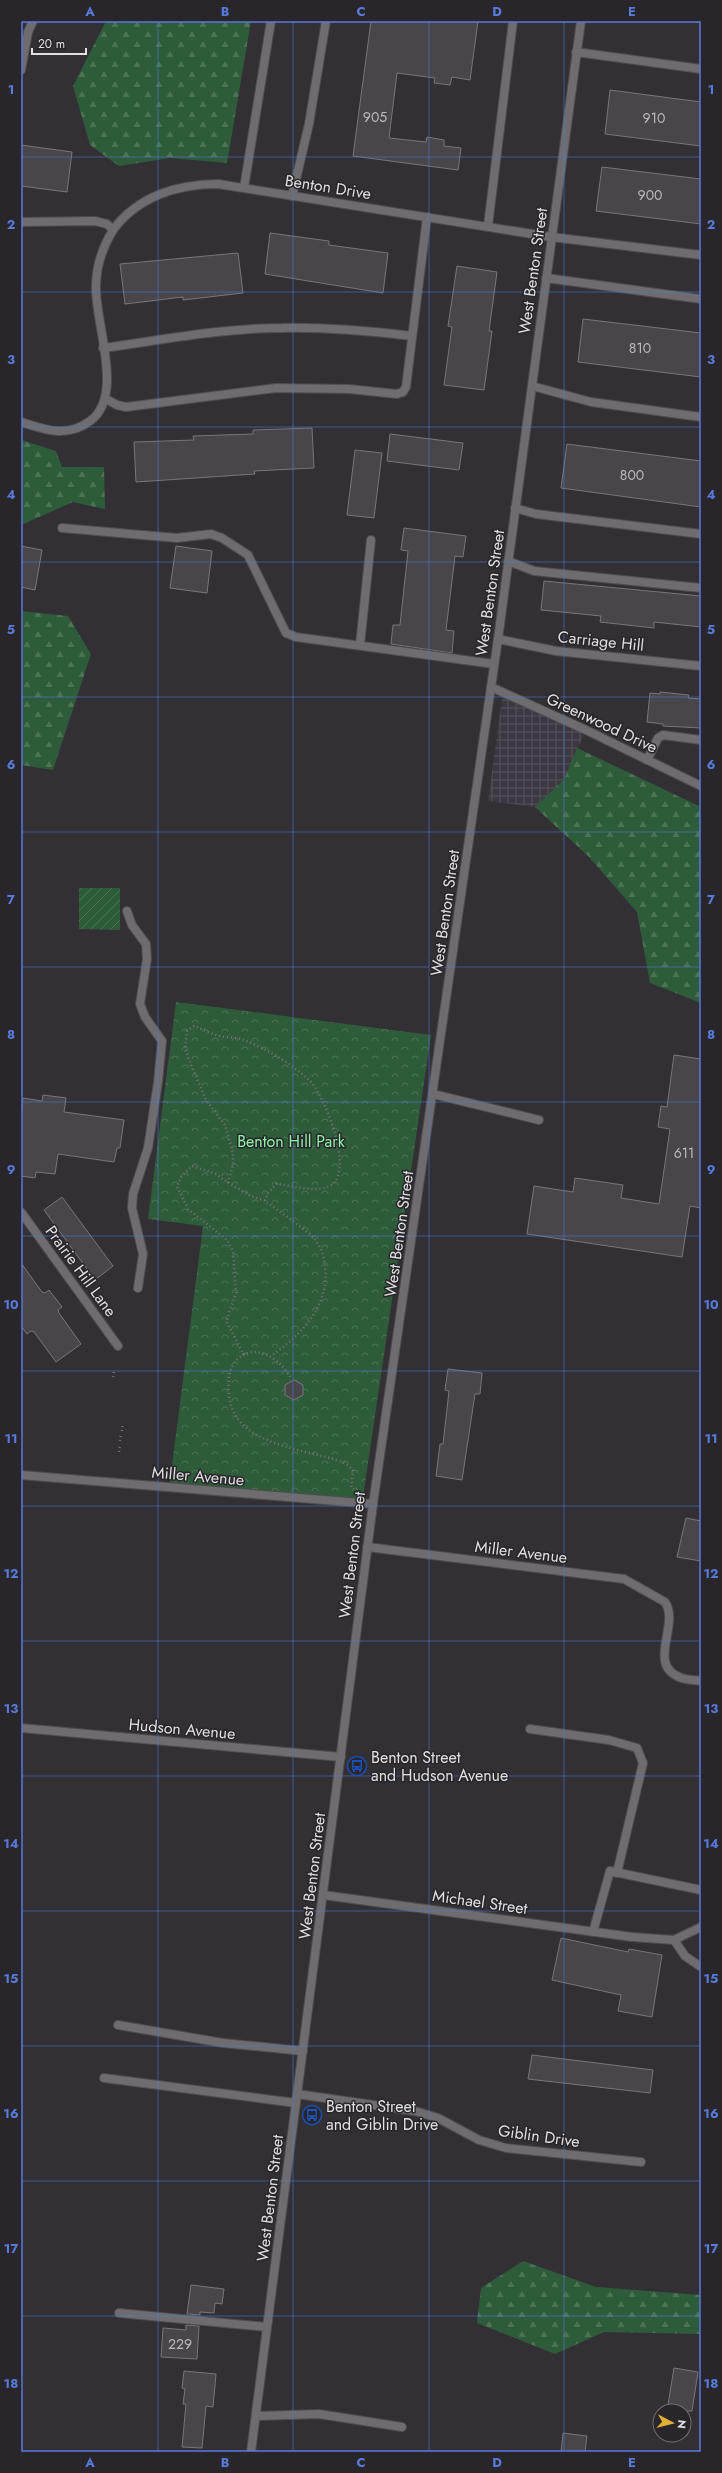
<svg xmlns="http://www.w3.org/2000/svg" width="722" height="2473" viewBox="0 0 722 2473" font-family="Jost,sans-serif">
  <defs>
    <pattern id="industrial-grid" width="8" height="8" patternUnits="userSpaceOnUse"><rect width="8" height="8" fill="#3c3842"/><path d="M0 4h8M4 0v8" fill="none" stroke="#58545d"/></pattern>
    <pattern id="forest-firs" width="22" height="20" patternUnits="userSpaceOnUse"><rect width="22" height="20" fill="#2e5c3a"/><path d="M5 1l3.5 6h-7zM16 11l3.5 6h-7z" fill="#4c7356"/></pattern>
    <pattern id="park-crowns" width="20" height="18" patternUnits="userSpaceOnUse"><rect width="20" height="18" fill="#2e5c3a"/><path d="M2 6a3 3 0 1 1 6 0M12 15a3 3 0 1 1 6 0" fill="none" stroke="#4c7356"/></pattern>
    <pattern id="garden-furrows" width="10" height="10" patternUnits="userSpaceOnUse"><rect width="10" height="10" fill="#2e5c3a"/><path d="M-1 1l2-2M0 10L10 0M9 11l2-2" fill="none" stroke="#4c7356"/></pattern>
  </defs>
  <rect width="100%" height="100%" fill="#323035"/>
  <path fill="url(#industrial-grid)" d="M503,692L586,730L564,779L535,807L488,801Z"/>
  <g fill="url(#forest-firs)">
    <path d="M106,21H251L227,163L170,158L119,166L90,145L73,86Z"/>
    <path d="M21,440L56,451L62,467H104L105,509L73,502L21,525Z"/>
    <path d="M21,611L68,616L91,654L53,770L21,765Z"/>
    <path d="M577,748L701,807V1003L650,983L637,912L588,856L535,807L564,779Z"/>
    <path d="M523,2261L596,2287L701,2295V2334L604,2332L555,2354L477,2323L481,2288Z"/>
  </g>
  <path fill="url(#park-crowns)" d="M176,1002L431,1035L362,1504L169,1488L203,1226L148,1219Z"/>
  <path fill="url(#garden-furrows)" d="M79,888H120V930L79,929Z"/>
  <g fill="#48464b" stroke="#78767b">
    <path d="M371,21H478L470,80L452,77L450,85L434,83L435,78L397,73L389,138L426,142L427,137L444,140V146L461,148L458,170L353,156Z"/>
    <path d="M610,90L701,102V146L605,134Z"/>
    <path d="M21,145L72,152L67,192L21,186Z"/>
    <path d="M602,167L701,179V224L596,211Z"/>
    <path d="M270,233L329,241V245L388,253L383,293L265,274Z"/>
    <path d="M238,253L243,293L183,300V297L125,304L120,264Z"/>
    <path d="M457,266L497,272L489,331H492L484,390L444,385L452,327L448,326Z"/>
    <path d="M583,319L701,333V377L578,362Z"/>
    <path d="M312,428L314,468L254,471L255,474L136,482L134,442L194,440L193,436L253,434V430Z"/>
    <path d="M390,434L463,443L459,470L387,461Z"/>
    <path d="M567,444L701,461V507L561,488Z"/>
    <path d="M355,450L382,453L374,518L347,515Z"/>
    <path d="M404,528L466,536L463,557L455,556L446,630L454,631L452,653L391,644L393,625H400L408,551L401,550Z"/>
    <path d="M21,546L42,550L35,590L21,587Z"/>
    <path d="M176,546L212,551L207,593L170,588Z"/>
    <path d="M544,581L701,596V627L654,622V628L600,622L601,616L541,610Z"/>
    <path d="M660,692L689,695L688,698L701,699V728L663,726V724L647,722L650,693L660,694Z"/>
    <path d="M674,1055L701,1059V1208L690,1206L682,1257L527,1234L534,1186L573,1192L575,1178L623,1185L621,1198L659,1204L670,1129L658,1127L661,1106L667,1107Z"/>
    <path d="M43,1095L66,1098L64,1112L124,1120L120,1148H117L114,1162L58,1154L55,1174L36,1172L35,1178L21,1176V1115L23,1098L42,1101Z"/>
    <path d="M62,1197L113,1266L95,1280L44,1210Z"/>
    <path d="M21,1263L42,1292L45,1293L49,1290L62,1307L58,1310L59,1313L81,1344L56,1362L34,1332L31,1331L27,1334L21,1326Z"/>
    <path d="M448,1369L482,1373L480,1394H475L462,1480L436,1476L440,1444H443L449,1391L445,1390Z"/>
    <path d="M294,1380L303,1385V1395L294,1400L285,1395V1385Z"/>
    <path d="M686,1518L701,1521V1561L677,1557Z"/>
    <path d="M561,1938L628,1952L629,1949L662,1955L652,2017L618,2011L621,1995L552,1980Z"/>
    <path d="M532,2055L653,2070L650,2093L528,2079Z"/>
    <path d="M191,2285L224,2289L222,2304L215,2303L214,2313L200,2312V2315L187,2314Z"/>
    <path d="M186,2325L199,2326L197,2359L161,2357L163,2328L186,2330Z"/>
    <path d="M674,2368L698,2372L692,2411H667Z"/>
    <path d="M184,2371L216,2374L213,2407L206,2406L202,2448L182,2447L186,2404H183L185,2389L182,2388Z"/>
    <path d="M563,2433L587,2436L585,2452H561Z"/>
  </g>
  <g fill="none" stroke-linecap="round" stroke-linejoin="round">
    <g stroke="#4e4c51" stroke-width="10">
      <g id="service">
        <path d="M576,52L701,69"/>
        <path d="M244,188L271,21"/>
        <path d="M292,196L309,124L326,21"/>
        <path d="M488,226L513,21"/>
        <path d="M551,237L701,255"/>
        <path d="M546,278L701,299"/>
        <path d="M103,348C162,340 222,328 282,328C326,327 369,331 412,336"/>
        <path d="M532,386L591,402L701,417"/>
        <path d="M106,399L117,405L126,407L276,388L349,389L397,394L403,392L406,387L427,217"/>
        <path d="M515,508L536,514L701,534"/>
        <path d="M62,528L177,538L211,534L222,538L248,555L286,633L296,637L494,664"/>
        <path d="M508,561L534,571L701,588"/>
        <path d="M360,645L371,540"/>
        <path d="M647,760L658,738L663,735L701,740"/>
        <path d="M127,911L132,925L146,944L147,959L140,1004L145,1017L162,1041L158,1082L148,1148L133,1194L132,1208L143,1254L138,1288"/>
        <path d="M433,1094L539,1120"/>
        <path d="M624,1579L665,1602C680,1624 647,1664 679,1677C685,1680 694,1680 701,1681"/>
        <path d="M530,1729L609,1740L637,1748L643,1763L617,1873"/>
        <path d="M593,1932L610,1871L701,1890"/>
        <path d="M632,1937L674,1940L701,1927"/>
        <path d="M674,1940L685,1956L701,1967"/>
        <path d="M118,2025L223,2043L303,2051"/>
        <path d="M104,2078L296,2103"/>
        <path d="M119,2313L267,2327"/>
        <path d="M257,2416L319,2414L402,2427"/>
      </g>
    </g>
    <g stroke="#4e4c51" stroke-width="10">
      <g id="minor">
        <path d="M21,70L28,32L33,21"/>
        <path d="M21,222L95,221L107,224L113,230C102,248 96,266 96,287C95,324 125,396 90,421C67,438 46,430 21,422"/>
        <path d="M113,230C138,196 178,184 218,184L551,237"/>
        <path d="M498,639L556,651L701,666"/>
        <path d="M491,687L586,730L701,786"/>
        <path d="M21,1212L118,1346"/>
        <path d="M21,1475L373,1504"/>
        <path d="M367,1547L624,1579"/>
        <path d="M21,1728L341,1757"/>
        <path d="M323,1895L632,1937"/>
        <path d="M297,2094L415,2111L438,2118L479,2140L506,2148L641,2162"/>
      </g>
    </g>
    <g stroke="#4e4c51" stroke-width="10">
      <path id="tertiary" d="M251,2452L373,1504L498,639L581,21"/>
    </g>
    <g stroke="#767478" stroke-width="2.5" stroke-dasharray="1 3" stroke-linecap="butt">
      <path d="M228,1183L251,1196L265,1201"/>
      <path d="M244,1355L226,1321L236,1293L233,1251L227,1240L188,1209L177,1187L181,1177L192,1166L216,1174L228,1183L233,1165V1153L225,1125L206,1100L189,1060L185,1048L187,1031L194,1026C202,1029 211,1034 220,1036C227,1038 237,1037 244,1040C265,1048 292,1064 309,1080C324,1094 353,1166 333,1184C319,1195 292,1185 276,1184L268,1193L265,1201C279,1211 299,1225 312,1236C320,1244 324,1256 325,1266C330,1306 301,1335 271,1356"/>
      <path d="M113,1377L114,1370"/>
      <path d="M290,1377C281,1359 252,1340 235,1362C228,1372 228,1382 229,1394C232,1437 282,1446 317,1455C330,1458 344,1460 353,1470L351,1489"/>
      <path d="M122,1431L123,1423"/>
      <path d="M120,1441L121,1434"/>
      <path d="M119,1452L120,1446"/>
    </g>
    <use href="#service" stroke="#6e6c6e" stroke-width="8"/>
    <use href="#minor" stroke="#6e6c6e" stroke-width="8"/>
    <use href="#tertiary" stroke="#6e6c6e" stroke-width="8"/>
  </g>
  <path fill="none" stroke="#587adb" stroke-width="1" stroke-opacity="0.55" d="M158,21V2452M293,21V2452M429,21V2452M564,21V2452M21,157H701M21,292H701M21,427H701M21,562H701M21,697H701M21,832H701M21,967H701M21,1102H701M21,1236H701M21,1371H701M21,1506H701M21,1641H701M21,1776H701M21,1911H701M21,2046H701M21,2181H701M21,2316H701"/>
  <defs>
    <g id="bus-ring" transform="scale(1)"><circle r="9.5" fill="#28262b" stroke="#1a4fb4" stroke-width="1.5"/><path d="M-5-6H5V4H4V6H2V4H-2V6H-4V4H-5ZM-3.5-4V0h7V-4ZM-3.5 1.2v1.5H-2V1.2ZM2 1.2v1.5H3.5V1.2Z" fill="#1a4fb4"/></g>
  </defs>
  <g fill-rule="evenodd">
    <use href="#bus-ring" x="357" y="1766"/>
    <use href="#bus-ring" x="312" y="2115"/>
  </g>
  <g text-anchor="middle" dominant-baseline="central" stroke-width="3" stroke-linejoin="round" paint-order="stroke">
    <g font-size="14" fill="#bab9bc">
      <text x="375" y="117">905</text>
      <text x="654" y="118">910</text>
      <text x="650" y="195">900</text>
      <text x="640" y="348">810</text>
      <text x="632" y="475">800</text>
      <text x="684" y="1153">611</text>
      <text x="180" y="2344">229</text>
    </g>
    <g font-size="16" fill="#e0dfe2" stroke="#28262b">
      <text transform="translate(328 187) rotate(9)">Benton Drive</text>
      <text transform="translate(533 271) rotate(-82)">West Benton Street</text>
      <text transform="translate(490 593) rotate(-82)">West Benton Street</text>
      <text transform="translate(601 641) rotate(6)">Carriage Hill</text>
      <text transform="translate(602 723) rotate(25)">Greenwood Drive</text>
      <text transform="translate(445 913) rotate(-82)">West Benton Street</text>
      <text transform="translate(399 1234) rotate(-82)">West Benton Street</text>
      <text transform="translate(81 1271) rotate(54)">Prairie Hill Lane</text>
      <text transform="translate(198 1476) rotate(5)">Miller Avenue</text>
      <text transform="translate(521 1552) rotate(7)">Miller Avenue</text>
      <text transform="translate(352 1555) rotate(-83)">West Benton Street</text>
      <text transform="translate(182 1729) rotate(5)">Hudson Avenue</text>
      <text transform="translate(312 1876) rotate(-83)">West Benton Street</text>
      <text transform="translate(480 1902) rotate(8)">Michael Street</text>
      <text transform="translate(539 2136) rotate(8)">Giblin Drive</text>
      <text transform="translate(270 2198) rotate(-83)">West Benton Street</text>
    </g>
    <g font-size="16" fill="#8bf4a7" stroke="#28262b">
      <text x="291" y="1141">Benton Hill Park</text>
    </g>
    <g font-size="16" fill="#e0dfe2" stroke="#28262b" text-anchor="start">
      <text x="371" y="1757">Benton Street<tspan x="371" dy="18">and Hudson Avenue</tspan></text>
      <text x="326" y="2106">Benton Street<tspan x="326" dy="18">and Giblin Drive</tspan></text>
    </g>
  </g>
  <rect width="722" height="2473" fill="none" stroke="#28262b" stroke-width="44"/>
  <g transform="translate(672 2423) rotate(97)"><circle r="19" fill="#28262b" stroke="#727074"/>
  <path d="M0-3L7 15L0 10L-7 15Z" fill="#deb133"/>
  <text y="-6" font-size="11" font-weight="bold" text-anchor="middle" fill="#e0dfe2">N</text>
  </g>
  <path d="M32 48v6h54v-6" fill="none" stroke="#e0dfe2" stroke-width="2"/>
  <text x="38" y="48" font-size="12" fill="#e0dfe2" stroke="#28262b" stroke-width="3" paint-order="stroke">20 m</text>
  <rect x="22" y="22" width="678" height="2429" fill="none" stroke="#587adb" stroke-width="1.5"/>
  <g font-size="13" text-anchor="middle" font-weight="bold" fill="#587adb">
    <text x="90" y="16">A</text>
    <text x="225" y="16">B</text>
    <text x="361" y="16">C</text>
    <text x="497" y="16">D</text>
    <text x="632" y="16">E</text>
    <text x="11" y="94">1</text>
    <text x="711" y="94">1</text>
    <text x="11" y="229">2</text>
    <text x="711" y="229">2</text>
    <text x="11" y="364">3</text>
    <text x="711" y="364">3</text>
    <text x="11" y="499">4</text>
    <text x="711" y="499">4</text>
    <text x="11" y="634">5</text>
    <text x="711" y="634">5</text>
    <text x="11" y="769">6</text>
    <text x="711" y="769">6</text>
    <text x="11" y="904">7</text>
    <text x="711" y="904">7</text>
    <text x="11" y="1039">8</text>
    <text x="711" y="1039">8</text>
    <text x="11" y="1174">9</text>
    <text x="711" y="1174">9</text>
    <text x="11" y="1309">10</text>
    <text x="711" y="1309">10</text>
    <text x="11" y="1443">11</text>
    <text x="711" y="1443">11</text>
    <text x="11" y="1578">12</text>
    <text x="711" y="1578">12</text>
    <text x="11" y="1713">13</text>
    <text x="711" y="1713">13</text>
    <text x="11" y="1848">14</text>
    <text x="711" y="1848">14</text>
    <text x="11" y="1983">15</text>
    <text x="711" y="1983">15</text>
    <text x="11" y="2118">16</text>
    <text x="711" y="2118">16</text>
    <text x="11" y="2253">17</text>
    <text x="711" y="2253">17</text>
    <text x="11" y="2388">18</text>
    <text x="711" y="2388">18</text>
    <text x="90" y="2467">A</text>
    <text x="225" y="2467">B</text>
    <text x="361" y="2467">C</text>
    <text x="497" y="2467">D</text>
    <text x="632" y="2467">E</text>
  </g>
</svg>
